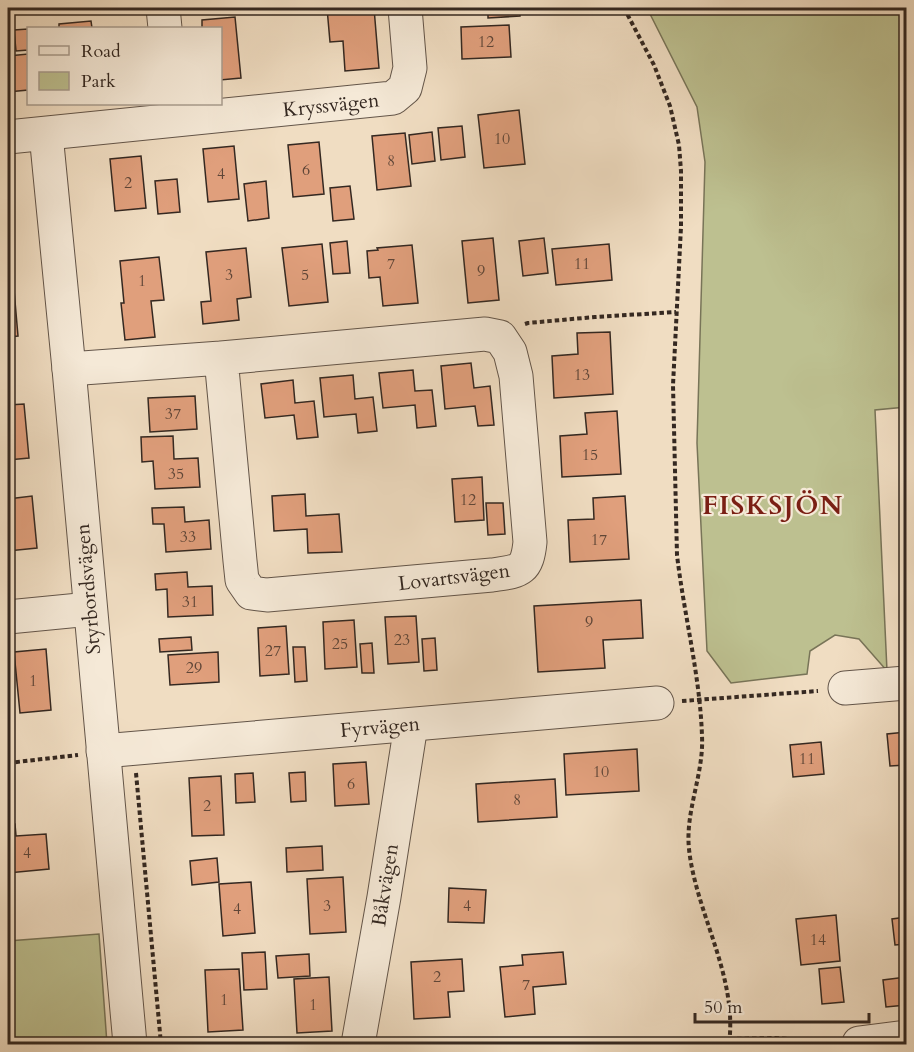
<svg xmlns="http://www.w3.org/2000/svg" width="914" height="1052" viewBox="0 0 914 1052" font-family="Cardo,serif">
  <rect width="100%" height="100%" fill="#f0ddc2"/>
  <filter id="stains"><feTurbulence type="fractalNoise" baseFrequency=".00333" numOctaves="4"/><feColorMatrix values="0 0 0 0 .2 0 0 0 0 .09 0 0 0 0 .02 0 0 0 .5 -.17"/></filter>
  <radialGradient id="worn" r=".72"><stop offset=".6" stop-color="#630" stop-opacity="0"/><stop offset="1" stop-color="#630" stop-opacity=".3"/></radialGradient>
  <g fill="#bdc090" stroke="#787458" stroke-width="1.5">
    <path d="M647,8H906V407L875,410L887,671L859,639L835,635L810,651L807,674L731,683L707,651L697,443L705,162L697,107Z"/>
    <path d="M99,934L107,1044H8V941Z"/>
  </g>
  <g fill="#e09f7c" stroke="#342821" stroke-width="1.5">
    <path d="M327,8H374L379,68L345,71L343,41L330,42Z"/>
    <path d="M488,8H520V16L488,18Z"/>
    <path d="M235,17L241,78L220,80V28H202V20Z"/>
    <path d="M91,21L92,28H59V24Z"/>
    <path d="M509,25L511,57L462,59L461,27Z"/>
    <path d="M28,29V50L16,51L14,30Z"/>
    <path d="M28,54V90L8,92V56Z"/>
    <path d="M519,110L525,164L484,168L478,115Z"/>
    <path d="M462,126L465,157L441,160L438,128Z"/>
    <path d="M432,132L435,161L412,164L409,135Z"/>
    <path d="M405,133L411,186L377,190L372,136Z"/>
    <path d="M319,142L324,194L293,197L288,145Z"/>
    <path d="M234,146L239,199L208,202L203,149Z"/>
    <path d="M141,156L146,208L115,211L110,159Z"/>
    <path d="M177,179L180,212L158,214L155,181Z"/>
    <path d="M266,181L269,218L248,221L244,184Z"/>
    <path d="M350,186L354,219L333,221L330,188Z"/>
    <path d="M493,238L499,300L468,303L462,241Z"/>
    <path d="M544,238L548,273L523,276L519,241Z"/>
    <path d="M347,241L350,273L333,274L330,243Z"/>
    <path d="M322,244L328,302L289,306L282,248Z"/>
    <path d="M609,244L612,280L556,285L552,249Z"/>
    <path d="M412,245L418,303L383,306L380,277L369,278L367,251L378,250L377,248Z"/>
    <path d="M246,248L251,297L237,299L239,320L203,324L201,302L211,301L206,252Z"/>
    <path d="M159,257L164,300L151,301L155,337L125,340L121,303H124L120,261Z"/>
    <path d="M13,278L18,336L8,337V279Z"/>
    <path d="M610,332L613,394L554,398L552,356L578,354L577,333Z"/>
    <path d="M471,363L474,388L490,386L494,425L478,426L475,406L445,409L441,366Z"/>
    <path d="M413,370L415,391L432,390L436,426L417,428L415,405L383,408L379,373Z"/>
    <path d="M353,375L355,399L373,397L377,431L358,433L356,414L324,417L320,378Z"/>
    <path d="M293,380L295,403L314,401L318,437L297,439L294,415L265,418L261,384Z"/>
    <path d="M195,396L197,429L150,432L148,398Z"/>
    <path d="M24,404L29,458L8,460V405Z"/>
    <path d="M617,411L621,474L562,477L560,436L587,434L585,413Z"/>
    <path d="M173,436L174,459L198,458L200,487L155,489L153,461L142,462L141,437Z"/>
    <path d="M482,477L484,520L455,522L452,479Z"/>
    <path d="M305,494L306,516L339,514L342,552L308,553L307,529L274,531L272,496Z"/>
    <path d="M32,496L37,548L8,551V499Z"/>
    <path d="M625,496L629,559L570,562L568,520L594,519L593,498Z"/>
    <path d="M486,503H503L505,534L488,535Z"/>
    <path d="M184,507L185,522L209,520L211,549L166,552L164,524H153L152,508Z"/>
    <path d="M187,572L188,587L212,586L213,615L168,617L167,589L156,590L155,574Z"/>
    <path d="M641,600L643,638L603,640L605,668L538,672L534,606Z"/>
    <path d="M416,616L419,662L388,664L385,617Z"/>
    <path d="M354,620L357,667L325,669L323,622Z"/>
    <path d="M286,626L289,674L260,676L258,628Z"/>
    <path d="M191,637L192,650L160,652L159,639Z"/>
    <path d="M435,638L437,670L424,671L422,639Z"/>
    <path d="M372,643L374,673H362L360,644Z"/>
    <path d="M293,647H305L307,681L295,682Z"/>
    <path d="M46,649L51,710L20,713L14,652Z"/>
    <path d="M218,652L219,682L170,685L168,655Z"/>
    <path d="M906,732V765L890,766L887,734Z"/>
    <path d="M821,742L824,774L793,777L790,745Z"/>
    <path d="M637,749L639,791L566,795L564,754Z"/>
    <path d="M366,762L369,804L335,806L333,764Z"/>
    <path d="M305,772L306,801L291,802L289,773Z"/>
    <path d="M253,773L255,802L236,803L235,774Z"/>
    <path d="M221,776L224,835L192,836L189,778Z"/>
    <path d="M555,779L557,817L478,822L476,784Z"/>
    <path d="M15,824L16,836L46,834L49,869L8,873V825Z"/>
    <path d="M322,846L323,870L287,872L286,848Z"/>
    <path d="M217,858L219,882L192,885L190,861Z"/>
    <path d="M343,877L346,932L310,934L307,879Z"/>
    <path d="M251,882L255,933L223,936L219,884Z"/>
    <path d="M449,888L486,890L484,923L448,922Z"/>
    <path d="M836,915L840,961L801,965L796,919Z"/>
    <path d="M906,917V944L895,945L892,919Z"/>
    <path d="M265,952L267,989L244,990L242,953Z"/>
    <path d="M563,952L566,984L533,987L535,1014L505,1017L500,967L523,965L522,955Z"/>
    <path d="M309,954L310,976L278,978L276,956Z"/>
    <path d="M462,959L464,991L448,992L450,1017L414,1019L411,962Z"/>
    <path d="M840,967L844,1002L822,1004L819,969Z"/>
    <path d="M239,969L243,1030L208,1032L205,970Z"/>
    <path d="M329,977L332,1031L297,1033L294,979Z"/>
    <path d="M906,977V1005L886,1007L883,980Z"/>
  </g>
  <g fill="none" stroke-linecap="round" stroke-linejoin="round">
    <g stroke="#635549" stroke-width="35">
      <g id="minor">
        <path d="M163,8L165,28"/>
        <path d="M46,134L69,369L130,1044"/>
        <path d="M8,137L393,98L405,88L410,68L405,8"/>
        <path d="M69,369L221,358L485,334L500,337L510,352L516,376L530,542C527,572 519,571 492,575L267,595L251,593L242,580L240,561L221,358"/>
        <path d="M8,617L90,609"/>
        <path d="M845,688L906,683"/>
        <path d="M103,751L657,703"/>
        <path d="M859,1043L906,1037"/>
        <path d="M358,1044L384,897L411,725"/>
      </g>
    </g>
    <g stroke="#342821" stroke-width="4" stroke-dasharray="4.5 3" stroke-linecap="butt">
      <path d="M624,8L654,65L670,106L679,145L681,171V227L673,385L677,555C684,615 700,675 702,736C704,774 685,811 689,849C696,914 738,976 729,1044"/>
      <path d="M525,324L528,323L595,317L676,312"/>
      <path d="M682,701L818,691"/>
      <path d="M8,763L78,755"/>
      <path d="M136,773L161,1044"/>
      <path d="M700,1044L730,1039L775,1038L834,1042"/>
    </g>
    <use href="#minor" stroke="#f5e9d7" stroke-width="33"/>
  </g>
  <g text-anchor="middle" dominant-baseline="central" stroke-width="4.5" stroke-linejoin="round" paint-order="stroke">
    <g font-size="16" fill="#5f4638">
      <text x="486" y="42">12</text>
      <text x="502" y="139">10</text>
      <text x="391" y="161">8</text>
      <text x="306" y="170">6</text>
      <text x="221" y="174">4</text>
      <text x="128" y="183">2</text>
      <text x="391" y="264">7</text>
      <text x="582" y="264">11</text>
      <text x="481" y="271">9</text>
      <text x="229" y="275">3</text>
      <text x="305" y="275">5</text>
      <text x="142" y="281">1</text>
      <text x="582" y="375">13</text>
      <text x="173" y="414">37</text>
      <text x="590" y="455">15</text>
      <text x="176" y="474">35</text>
      <text x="468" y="500">12</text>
      <text x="188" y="537">33</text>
      <text x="599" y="540">17</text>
      <text x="190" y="602">31</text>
      <text x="589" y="622">9</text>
      <text x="402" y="640">23</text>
      <text x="340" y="644">25</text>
      <text x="273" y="651">27</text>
      <text x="194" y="668">29</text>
      <text x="33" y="681">1</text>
      <text x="807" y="759">11</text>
      <text x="601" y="772">10</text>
      <text x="351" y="784">6</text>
      <text x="517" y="800">8</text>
      <text x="207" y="806">2</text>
      <text x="27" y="853">4</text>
      <text x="327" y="906">3</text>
      <text x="467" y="906">4</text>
      <text x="237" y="909">4</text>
      <text x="818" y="940">14</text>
      <text x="437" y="977">2</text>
      <text x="526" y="985">7</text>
      <text x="224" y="1000">1</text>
      <text x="313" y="1005">1</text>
    </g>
    <g font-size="20" fill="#342821" stroke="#f5e9d7">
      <text transform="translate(331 105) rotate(-6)">Kryssvägen</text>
      <text transform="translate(454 577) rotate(-7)">Lovartsvägen</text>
      <text transform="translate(88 589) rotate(-95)">Styrbordsvägen</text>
      <text transform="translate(380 727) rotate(-5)">Fyrvägen</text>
      <text transform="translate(385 885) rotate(-81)">Båkvägen</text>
    </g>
    <g font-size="26" font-weight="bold" letter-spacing="1.5" fill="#7a1f14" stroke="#f5e9d7">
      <text x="773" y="505">FISKSJÖN</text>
    </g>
  </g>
  <rect width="914" height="1052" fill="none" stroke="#f0ddc2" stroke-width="30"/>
  <rect x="9" y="9" width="896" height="1034" fill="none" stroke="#342821" stroke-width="3"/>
  <rect x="15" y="15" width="884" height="1022" fill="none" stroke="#342821" stroke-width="1.5"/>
  <rect x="27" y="27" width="195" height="78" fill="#f5e9d7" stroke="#a89c8e" stroke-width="1.5"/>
  <rect x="39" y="46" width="30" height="9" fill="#f5e9d7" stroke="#a89c8e" stroke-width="1.5"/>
  <text x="81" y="57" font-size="18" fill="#342821">Road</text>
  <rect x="39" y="72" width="30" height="18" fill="#bdc090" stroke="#a89c8e" stroke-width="1.5"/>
  <text x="81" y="87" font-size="18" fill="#342821">Park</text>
  <path d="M695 1013v9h174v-9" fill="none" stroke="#342821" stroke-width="3"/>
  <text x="704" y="1013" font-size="18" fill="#342821" stroke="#f5e9d7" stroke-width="4.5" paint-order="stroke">50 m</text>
  <rect width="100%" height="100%" filter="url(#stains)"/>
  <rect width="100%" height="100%" fill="url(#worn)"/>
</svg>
